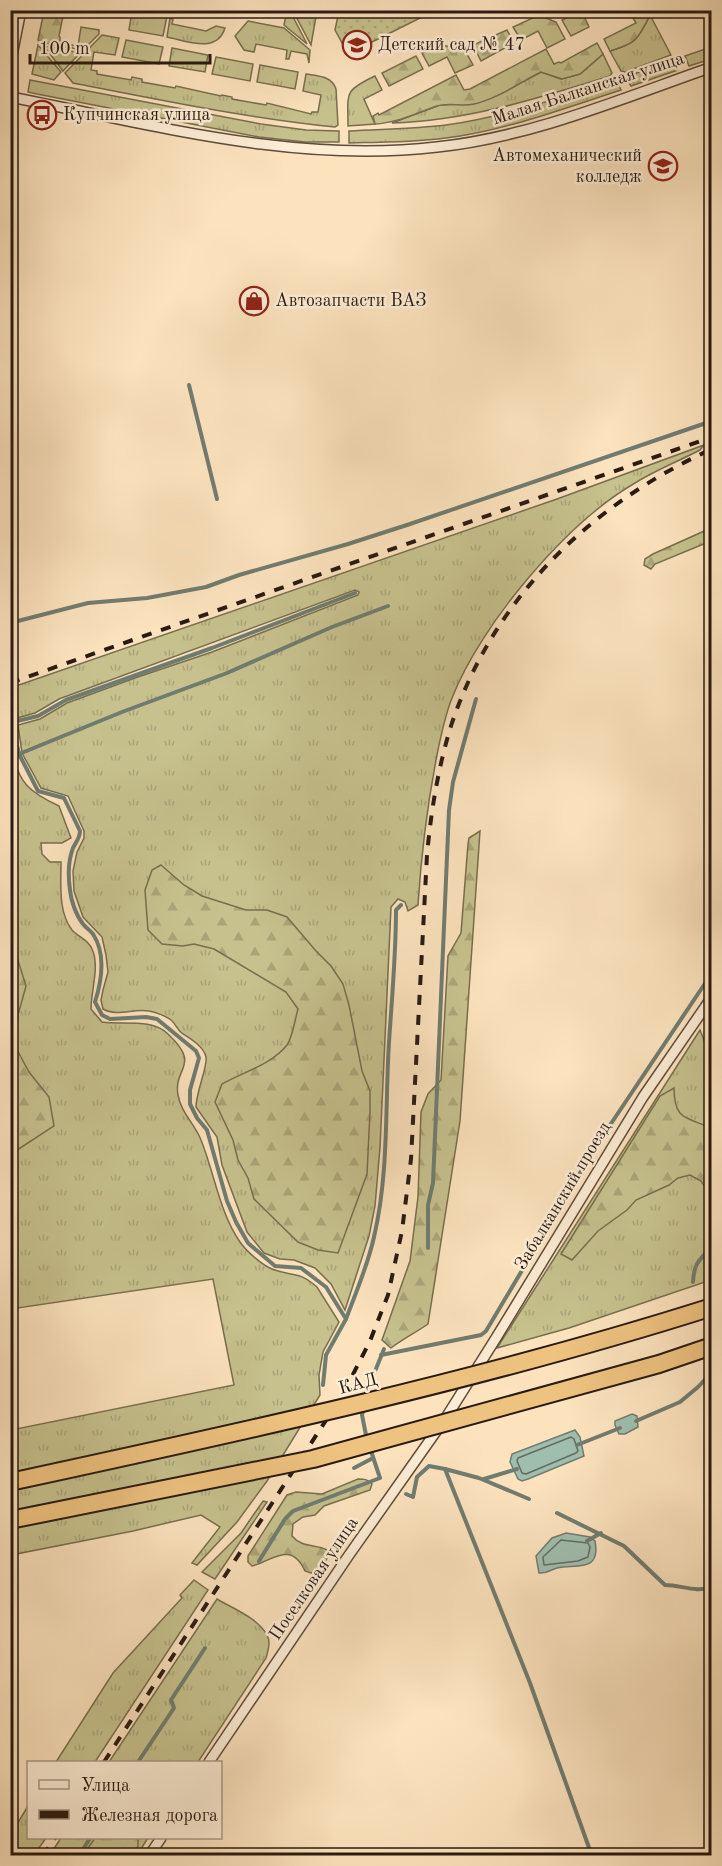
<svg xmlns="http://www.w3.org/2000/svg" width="722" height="1866" viewBox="0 0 722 1866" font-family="'Old Standard TT',serif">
  <defs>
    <pattern id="grass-tufts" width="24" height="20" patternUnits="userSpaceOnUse" patternTransform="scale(1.5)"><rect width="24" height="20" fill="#c6c18d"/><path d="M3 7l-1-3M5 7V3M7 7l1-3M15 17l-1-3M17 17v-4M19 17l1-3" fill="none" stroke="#aaa579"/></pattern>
    <pattern id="forest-firs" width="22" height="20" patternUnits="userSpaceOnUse" patternTransform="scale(1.5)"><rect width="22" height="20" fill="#c6c18d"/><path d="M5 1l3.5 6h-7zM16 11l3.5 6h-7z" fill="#aaa579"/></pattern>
    <pattern id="park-dots" width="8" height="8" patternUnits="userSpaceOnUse" patternTransform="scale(1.5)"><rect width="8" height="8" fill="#c6c18d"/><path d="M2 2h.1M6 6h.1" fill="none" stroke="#aaa579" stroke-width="1.8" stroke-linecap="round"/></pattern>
  </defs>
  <rect width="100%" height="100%" fill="#fce3be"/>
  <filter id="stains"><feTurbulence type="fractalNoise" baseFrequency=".00333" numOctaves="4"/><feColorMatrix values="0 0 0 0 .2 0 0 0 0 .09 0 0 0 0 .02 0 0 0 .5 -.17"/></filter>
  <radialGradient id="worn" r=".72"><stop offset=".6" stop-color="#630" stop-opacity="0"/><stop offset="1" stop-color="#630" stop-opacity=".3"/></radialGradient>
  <g fill="url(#grass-tufts)" stroke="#786e4f" stroke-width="1.5">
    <path d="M132,11H168L163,36L129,30Z"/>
    <path d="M287,11H290L307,44L284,25Z"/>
    <path d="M293,11H317L311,45Z"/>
    <path d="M650,15L671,55L625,72L621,71L610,51C637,43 638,39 650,15Z"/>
    <path d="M170,18L173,19L172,24L206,31L216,26L225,28C217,54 187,41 167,37Z"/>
    <path d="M248,21L284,28L310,50L309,63L307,54L291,51L289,59H286L287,50L256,44L254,52L244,50L235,36Z"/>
    <path d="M102,35L119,38L115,55L94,52L91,70L97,71V74L131,80L132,77L142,79V82L175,88L176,86L221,96L222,95L232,97V99L266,105L267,103L311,114L312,112H318L321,95L303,91L306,74C318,76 332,76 336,89L338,125L335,127C247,118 160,100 73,83L65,73Z"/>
    <path d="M126,40L163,47L159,64L122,57Z"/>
    <path d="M38,45L61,72L54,80L32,74Z"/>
    <path d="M44,46L80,53L63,71Z"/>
    <path d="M711,47V59L689,66L685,56Z"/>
    <path d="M172,48L208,55L205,72L169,66Z"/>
    <path d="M603,54L612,73L610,76C539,98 467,121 392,123L440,105L477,103L511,88L541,72L561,79L580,74Z"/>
    <path d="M216,57L253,64L250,81L212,74Z"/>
    <path d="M674,60L678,70L631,86L625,77Z"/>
    <path d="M260,65L298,72L295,89L257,82Z"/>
    <path d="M375,76L382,90L364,99L375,124L348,126C348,93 343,91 375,76Z"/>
    <path d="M30,80L261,124L306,130L339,131V142H305L259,137L37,94L28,92Z"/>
    <path d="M616,80L621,90C568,107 515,127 460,136C424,142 387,142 349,143V131C381,129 414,129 446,125C504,117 561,97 616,80Z"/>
    <path d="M704,445L700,450C679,461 656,470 635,483C566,523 481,624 452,698C444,718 440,740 436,760C427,808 421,856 418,905L408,911L405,902L398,899L391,907L380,1147L375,1206L369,1236L345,1310L331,1284L315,1268L294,1260L280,1259L264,1253L247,1232L222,1165L217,1137L196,1107C196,1092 208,1066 206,1057C204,1047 191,1039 183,1034C177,1030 176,1024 171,1020C166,1016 155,1012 149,1011C134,1008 117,1017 103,1009L101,1000L103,990L108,972L106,955L102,937L83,917L74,891L73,871L77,852L84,838V831L68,796L41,788L22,753L18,725L40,719L67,703L135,678L212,652L358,595L359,592L355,590L59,699L35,713L17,718L11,702L10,688L557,499Z"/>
    <path d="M10,731C12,737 12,744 13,750C17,783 31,793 59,806L71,838L62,843H41L42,854L50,862H61C61,884 58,912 72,930C78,937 88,939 92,949C100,966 91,990 91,1009L102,1022C123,1025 152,1018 168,1034C202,1066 173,1067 178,1095C181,1113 195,1124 201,1140C214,1172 220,1214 240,1242C246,1251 262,1265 272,1269C292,1277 298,1270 317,1287L339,1322L323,1352L319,1375L320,1395L267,1481L237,1522L197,1565L192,1563L220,1527L201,1515L133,1531L11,1555V1430L234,1385L213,1279L11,1309Z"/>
    <path d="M700,1030L709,1053L712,1054L711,1280L569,1328L497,1348Z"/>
    <path d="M263,1501L267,1502L215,1579L202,1572L241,1533Z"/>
    <path d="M194,1580L208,1590L95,1762H56L113,1673L182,1598L180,1595Z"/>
    <path d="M217,1599C232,1608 258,1618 267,1635C271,1642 268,1651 266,1658L198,1762H109Z"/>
    <path d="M28,1806V1838H46L34,1855H11V1834Z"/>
    <path d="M61,1838H148L137,1855L49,1856Z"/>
  </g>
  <g fill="url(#forest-firs)" stroke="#786e4f" stroke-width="1.5">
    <path d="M44,11H64L59,36L60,37V43L78,46L81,27L99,30V34L83,50L40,42L38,40Z"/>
    <path d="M629,11H648L650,15C638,39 637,43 610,51L604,39L636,23Z"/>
    <path d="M574,14L584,16L589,27L571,36L562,20Z"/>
    <path d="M539,15L556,22L565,39L547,48L538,31L521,40L513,27Z"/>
    <path d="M507,30L514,43L481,61L473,45Z"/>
    <path d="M597,43L603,54L580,74L562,79L541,72C519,83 497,99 474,104C461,107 450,102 437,106C416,113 397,123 375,124L373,116L378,113L379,115L456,75L464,90L470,89L546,49L554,64L559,62L561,63Z"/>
    <path d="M440,45L464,49L473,65L455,73L447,57L429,66L422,53Z"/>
    <path d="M416,56L423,69L389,86L382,73Z"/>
    <path d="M711,528V541L655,564L651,569L644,565L645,559L653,554Z"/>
    <path d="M480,831L460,1121L428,1324C415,1333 403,1339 391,1348L382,1340L410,1261L418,1197L421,1112L428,1094L441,1080L448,956L461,933L468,844L469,838Z"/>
    <path d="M161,865L184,885L202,896L246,910H267L287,917L316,951L331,966L343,984L349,1005L362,1071L370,1091V1112L367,1174L338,1253L318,1250L298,1242L254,1199L248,1178L238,1160L233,1140L215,1102L222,1084C243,1072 271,1065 287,1045C293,1036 295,1019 298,1009L286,992L214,949L194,944L183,946L162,944L148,930L145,890L152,870Z"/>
    <path d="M10,943L16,954L26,986L18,1015L15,1046L29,1072L49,1097L54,1126L11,1154Z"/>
    <path d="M674,1088C674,1121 687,1117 711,1128V1196L701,1181L690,1175L678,1178L669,1185L636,1200L627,1210L598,1231L572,1260L561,1254L660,1096Z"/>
    <path d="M358,1479C364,1479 368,1479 372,1484L370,1490L324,1506L315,1515L303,1517L293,1524L292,1536C302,1548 315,1544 327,1550C329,1562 321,1569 311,1573L305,1571C291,1540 272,1561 252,1566L248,1562V1556L287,1495L296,1492L322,1494Z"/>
    <path d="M95,1838H138V1846L133,1855H83Z"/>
  </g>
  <path fill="url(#park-dots)" stroke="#786e4f" stroke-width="1.5" d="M339,11V10L434,11L348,54L335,30Z"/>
  <g fill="#9fbeaf" stroke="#707c70" stroke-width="1.5">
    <path d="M632,1414L637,1416L638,1427L625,1434H619L615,1425V1421Z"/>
    <path d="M575,1430L580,1437L584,1456L528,1479L522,1481L518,1479L510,1462L512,1454Z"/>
    <path d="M566,1533L590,1537L595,1541C601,1573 576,1564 557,1568C550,1570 546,1574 539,1573L536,1556L552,1538Z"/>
  </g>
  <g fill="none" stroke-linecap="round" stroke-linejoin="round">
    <g stroke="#646c60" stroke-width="1.5">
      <path d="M571,1437L574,1439L578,1451L576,1453L526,1474L522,1473L517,1461L518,1458Z"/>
      <path d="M561,1540L588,1543L590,1547L588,1557L578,1561L544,1565L543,1557Z"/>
    </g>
    <g stroke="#707c70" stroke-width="4">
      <path d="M189,385L217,499"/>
      <path d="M10,623L88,603L147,598L206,587L239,575L348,544L407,525L712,421"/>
      <path d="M10,715L19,754L38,791L64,798L80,831C80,838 76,842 73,848C68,861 68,876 70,890C71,901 76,915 83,924C86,928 90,930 93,934C106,954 102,980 95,1002L102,1015L110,1019L146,1017L157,1019L196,1051L199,1058L190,1090V1104L197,1118L207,1130L227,1201L236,1222L248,1243L275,1266L301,1268L326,1287L346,1319L326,1355L323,1385"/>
      <path d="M13,722L38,716L66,700L212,648L355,593"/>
      <path d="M19,754L122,712L227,673L332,627L388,606"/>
      <path d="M428,1248V1205L433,1183L449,810L453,782L476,699"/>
      <path d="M693,1282C694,1263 699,1260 712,1247"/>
      <path d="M346,1319C356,1292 368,1265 374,1237C389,1173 385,1106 389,1042C392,997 396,954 396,910L401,905"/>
      <path d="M381,1355L481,1335L486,1331L596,1146L712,973"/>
      <path d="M365,1396L384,1349"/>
      <path d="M364,1407L362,1415L367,1440"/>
      <path d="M636,1421L680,1402L698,1387L712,1372"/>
      <path d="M577,1445L620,1428"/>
      <path d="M354,1468L373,1458"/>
      <path d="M484,1479L517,1469"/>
      <path d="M406,1494L413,1497L417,1477L429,1466L445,1469"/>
      <path d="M529,1499L479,1478L445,1469L530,1683L592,1856"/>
      <path d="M557,1513L624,1546L665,1585C681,1585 696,1593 712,1587"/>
      <path d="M587,1541L601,1533"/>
      <path d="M259,1561L285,1519L293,1511L380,1478L370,1448"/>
      <path d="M138,1762L174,1708L171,1700L205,1648"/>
      <path d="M79,1856L90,1838"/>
    </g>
    <g stroke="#5e4c3c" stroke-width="12">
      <g id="minor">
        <path d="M10,65L21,10"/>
        <path d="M10,97C151,124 293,164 437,147C532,137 623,98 712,67"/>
        <path d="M209,1762L349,1555L447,1416L496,1338L643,1097L712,997"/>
        <path d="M149,1856L161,1838"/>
      </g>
    </g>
    <use href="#minor" stroke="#fdedd5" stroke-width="9"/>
    <g stroke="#291a11" stroke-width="4" stroke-dasharray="10 10" stroke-linecap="butt">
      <path d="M10,683L712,437"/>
      <path d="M104,1762L343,1394L370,1341L388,1295L402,1231L411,1159L427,855C431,811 438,768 451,726C493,598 591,504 712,449"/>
      <path d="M43,1856L55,1838"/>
    </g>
    <g stroke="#291a11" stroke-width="20" stroke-linecap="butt">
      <g id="motorway-bridge">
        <path d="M10,1482C246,1431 482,1380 712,1307"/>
        <path d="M10,1520L313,1459L659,1364L712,1346"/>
      </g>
    </g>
    <use href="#motorway-bridge" stroke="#eec27f" stroke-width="16"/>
  </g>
  <defs>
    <g id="school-ring" transform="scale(1.5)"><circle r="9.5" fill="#fdedd5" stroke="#8f2418" stroke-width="1.5"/><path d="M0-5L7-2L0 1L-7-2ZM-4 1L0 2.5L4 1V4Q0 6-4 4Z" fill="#8f2418"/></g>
    <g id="bus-ring" transform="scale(1.5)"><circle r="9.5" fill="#fdedd5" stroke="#8f2418" stroke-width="1.5"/><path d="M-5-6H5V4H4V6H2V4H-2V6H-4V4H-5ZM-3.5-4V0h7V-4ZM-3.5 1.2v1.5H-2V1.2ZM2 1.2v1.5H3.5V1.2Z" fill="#8f2418"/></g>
    <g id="university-ring" transform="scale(1.5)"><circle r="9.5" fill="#fdedd5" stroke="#8f2418" stroke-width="1.5"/><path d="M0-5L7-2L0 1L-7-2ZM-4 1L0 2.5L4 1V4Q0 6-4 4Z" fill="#8f2418"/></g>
    <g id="shop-ring" transform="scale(1.5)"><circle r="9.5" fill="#fdedd5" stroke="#8f2418" stroke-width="1.5"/><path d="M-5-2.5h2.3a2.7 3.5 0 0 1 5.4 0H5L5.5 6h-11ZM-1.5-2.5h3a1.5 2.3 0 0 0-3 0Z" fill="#8f2418"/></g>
  </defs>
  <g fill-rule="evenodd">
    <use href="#school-ring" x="357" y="45"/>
    <use href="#bus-ring" x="42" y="115"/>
    <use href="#university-ring" x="663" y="166"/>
    <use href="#shop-ring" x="254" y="301"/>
  </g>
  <g text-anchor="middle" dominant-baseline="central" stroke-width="5" stroke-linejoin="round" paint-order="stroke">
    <g font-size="18" fill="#291a11" stroke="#fdedd5" text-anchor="start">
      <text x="378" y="45">Детский сад № 47</text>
      <text x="63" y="115">Купчинская улица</text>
      <text x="642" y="156" text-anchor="end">Автомеханический<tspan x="642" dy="21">колледж</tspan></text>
      <text x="275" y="301">Автозапчасти ВАЗ</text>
    </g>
    <g font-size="18" fill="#291a11" stroke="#fdedd5">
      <text transform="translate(588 89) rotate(-18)">Малая Балканская улица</text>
      <text transform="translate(563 1196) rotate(-59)">Забалканский проезд</text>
      <text transform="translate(358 1384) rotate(-15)">КАД</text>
      <text transform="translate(314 1579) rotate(-56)">Поселковая улица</text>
    </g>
  </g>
  <rect width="722" height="1866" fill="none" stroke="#fce3be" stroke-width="36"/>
  <rect x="12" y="12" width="698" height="1842" fill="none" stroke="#291a11" stroke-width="3"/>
  <rect x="18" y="18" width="686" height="1830" fill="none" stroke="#291a11" stroke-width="1.5"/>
  <rect x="27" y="1761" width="195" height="78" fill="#fdedd5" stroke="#a89987" stroke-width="1.5"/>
  <rect x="39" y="1780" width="30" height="9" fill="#fdedd5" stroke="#a89987" stroke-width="1.5"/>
  <text x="81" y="1791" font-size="18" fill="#291a11">Улица</text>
  <rect x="39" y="1810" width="30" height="9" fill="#291a11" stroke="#a89987" stroke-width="1.5"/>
  <text x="81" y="1821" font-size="18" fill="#291a11">Железная дорога</text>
  <path d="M30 54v9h180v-9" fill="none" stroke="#291a11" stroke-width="3"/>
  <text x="39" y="54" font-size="18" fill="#291a11" stroke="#fdedd5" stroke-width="4.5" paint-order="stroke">100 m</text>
  <rect width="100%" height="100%" filter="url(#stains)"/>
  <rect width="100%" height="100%" fill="url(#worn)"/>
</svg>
